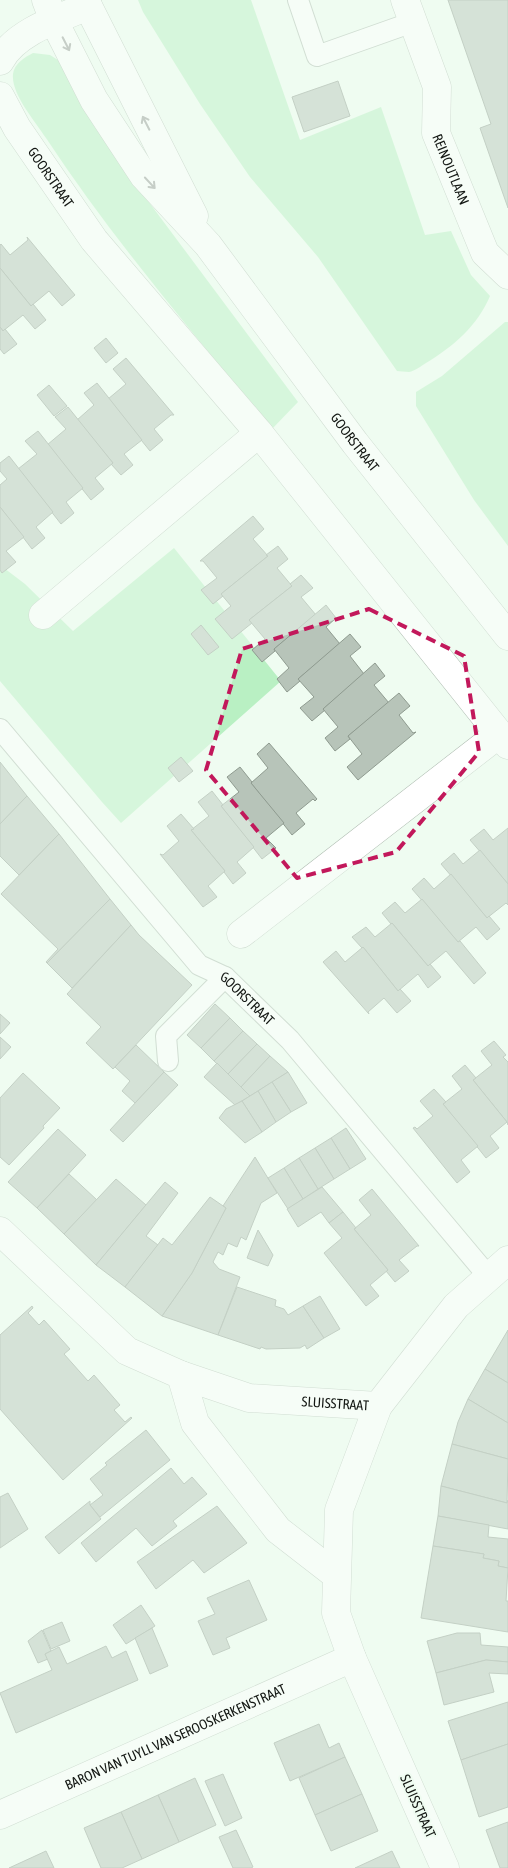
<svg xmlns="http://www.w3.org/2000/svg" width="508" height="1868" viewBox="0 0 508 1868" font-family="'Asap Condensed',sans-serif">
  <rect width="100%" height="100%" fill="#effcf1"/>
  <g fill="#b9f0c3">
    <path d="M138,0H251L300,140L381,107L425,235L451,231L471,275L490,296C478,325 453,347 426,363C421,366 415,371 409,372C405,372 400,371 397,371L318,257L250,177L200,104L143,12Z"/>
    <path d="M33,53L50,55L58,60L113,154L298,402L272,429C194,334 114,241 46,138C35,121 11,94 13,74C14,64 25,57 33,53Z"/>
    <path d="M505,322H508V546L474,500L416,406V392L442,376Z"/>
    <path d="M174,548L281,681L121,823L102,802L0,681V565L25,584L73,631Z"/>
  </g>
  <g fill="#b7c4b9" stroke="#8f9b90">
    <path d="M448,0H508V208L480,128L491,124Z"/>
    <path d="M338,81L350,116L304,132L292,97Z"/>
    <path d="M27,237L75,295L62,306L49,291L31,306L0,268V245L1,244L10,255L28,240Z"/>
    <path d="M0,268L31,306L33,304L46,320L35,329L23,315L3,331L0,327Z"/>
    <path d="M0,327L3,331L5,329L17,344L4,354L0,349Z"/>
    <path d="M106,338L118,353L106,363L94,348Z"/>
    <path d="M126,358L174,415H171L154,429L163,440L150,451L108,399L126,384L113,369Z"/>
    <path d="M97,383L142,440L124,454L133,465L121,475L111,464L113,463L77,420L94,405L84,393Z"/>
    <path d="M49,385L67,406L54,416L37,395Z"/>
    <path d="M68,407L113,463L95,478L104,489L91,500L47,445L66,429L55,417Z"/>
    <path d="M38,431L83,488L66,502L74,513L61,524L18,469L37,454L25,441Z"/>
    <path d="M9,456L53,512L36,527L45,538L32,549L0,507V485L7,479L0,471V463Z"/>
    <path d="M0,507L24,537L6,551L16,562L2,573L0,570Z"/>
    <path d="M253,516L264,529L253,539L268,556L221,594L223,596L213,604L201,590L217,578L203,561H200Z"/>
    <path d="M278,546L288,559L277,568L292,586L249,620L252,623L232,639L215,619L231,606L221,594L268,556L266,555Z"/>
    <path d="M301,575L313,588L301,597L316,615L274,649L275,651L262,662L252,650L265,639L249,620L292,586L290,584Z"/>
    <path d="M326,605L336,618L326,627L340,644L298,679L300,681L287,692L277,679L289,668L274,649Z"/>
    <path d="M201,625L219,647L208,655L191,634Z"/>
    <path d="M350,634L361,647L350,656L364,674L323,709L325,710L312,721L300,708L314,697L298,679Z"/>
    <path d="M375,663L385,676L374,685L389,703L348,736L350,739L335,751L325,738L338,727L323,709Z"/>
    <path d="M399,693L410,706L399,715L413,733L416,732L358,780L347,767L362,754L348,736Z"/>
    <path d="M269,743L317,799L315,801L313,799L296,813L305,824L292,835L251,783L268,768L257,754Z"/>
    <path d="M181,757L193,771L179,782L168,768Z"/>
    <path d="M0,762L27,796L0,824Z"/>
    <path d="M240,767L252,782L251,783L284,823L266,838L276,848L262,859L221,806L239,792L227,777Z"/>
    <path d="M212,791L223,805L221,806L254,847L237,862L246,873L233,884L224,872L225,871L191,830L209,816L198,802Z"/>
    <path d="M27,796L59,834L19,875L0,856V824Z"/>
    <path d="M181,814L194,829L191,830L225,871L208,886L217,897L203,907L160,854L163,855L179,841L167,826Z"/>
    <path d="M508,828V884L470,840L484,829L493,840Z"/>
    <path d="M59,834L110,899L47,963L46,962L58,949L1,894Z"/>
    <path d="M480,850L508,884V905L506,903L487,918L441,864L454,853L463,864Z"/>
    <path d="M451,874L487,918L489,916L500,929L487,940L476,927L458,942L412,889L424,878L434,889Z"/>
    <path d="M110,899L131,925L72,988L47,963Z"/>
    <path d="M422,899L458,942L460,941L486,973L474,984L446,951L428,966L392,923L391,924L382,913L395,902L405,913Z"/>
    <path d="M392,923L428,966L430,964L441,977L428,988L418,974L398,991L363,947L362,948L352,937L366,927L375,937Z"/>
    <path d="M131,925L139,935L192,985L113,1069L86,1043L101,1027L67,994Z"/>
    <path d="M363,947L398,991L400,989L411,1001L397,1013L384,998L368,1012L369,1014L323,962L336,951L345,962Z"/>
    <path d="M215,1004L230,1018L201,1048L187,1035Z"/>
    <path d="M0,1014L10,1023L0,1034Z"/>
    <path d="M230,1018L243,1031L214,1061L201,1048Z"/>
    <path d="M243,1031L257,1044L228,1074L214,1061Z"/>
    <path d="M0,1037L11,1047L0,1059Z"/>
    <path d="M494,1041L506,1055L503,1057L508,1062V1125L507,1122L473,1080L492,1065L481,1051Z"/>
    <path d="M257,1044L270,1056L241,1087L228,1074Z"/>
    <path d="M136,1045L164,1072L135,1103L122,1091L130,1081L115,1067Z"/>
    <path d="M270,1056L288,1072L250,1096L241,1087Z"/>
    <path d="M217,1063L250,1096L235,1105L204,1077Z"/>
    <path d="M465,1065L476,1078L473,1080L507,1122L490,1136L499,1148L486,1158L443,1104L462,1089L452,1076Z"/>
    <path d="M164,1072L178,1085L123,1142L110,1130Z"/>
    <path d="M288,1072L307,1103L291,1112L272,1082Z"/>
    <path d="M23,1073L60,1108L43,1126L44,1128L9,1165L0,1157V1098Z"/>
    <path d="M272,1082L291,1112L276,1122L258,1091Z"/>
    <path d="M434,1089L446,1102L443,1104L478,1146L461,1160L470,1172L457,1183L413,1128L415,1127L417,1129L433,1116L420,1101Z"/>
    <path d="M258,1091L276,1122L262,1132L242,1101Z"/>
    <path d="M242,1101L262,1132L245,1143L219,1118L226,1109Z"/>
    <path d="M346,1128L366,1159L350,1169L331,1138Z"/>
    <path d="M58,1129L86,1155L37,1208L8,1182Z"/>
    <path d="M331,1138L350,1169L334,1179L315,1148Z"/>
    <path d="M315,1148L334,1179L318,1189L299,1158Z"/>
    <path d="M255,1157L277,1193L261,1203L246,1240L241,1237L237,1247L228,1243L223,1255L218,1252L213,1262L219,1269L240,1277L218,1335L162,1316L192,1273L226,1208L223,1206Z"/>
    <path d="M299,1158L318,1189L303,1199L284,1168Z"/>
    <path d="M284,1168L303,1199L288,1209L268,1178Z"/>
    <path d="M69,1174L97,1200L64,1234L37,1208Z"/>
    <path d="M116,1179L146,1205L96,1265L64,1234Z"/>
    <path d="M165,1182L178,1193L146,1236L158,1245L125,1287L96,1265Z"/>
    <path d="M322,1187L343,1212L329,1223L321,1212L298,1227L287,1209Z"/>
    <path d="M372,1189L419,1246H417L399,1260L409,1271L395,1282L386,1271L388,1270L354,1229L371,1215L359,1200Z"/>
    <path d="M210,1197L226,1208L192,1273L162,1316L125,1287L163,1238L172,1245Z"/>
    <path d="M343,1212L356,1228L354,1229L388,1270L370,1285L379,1296L366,1306L324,1253L342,1238L329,1223Z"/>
    <path d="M258,1230L273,1255L268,1266L247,1258Z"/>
    <path d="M237,1287L276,1300L275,1306L284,1309L288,1315L303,1306L324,1338L307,1349L305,1345L300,1348L266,1349L261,1347L260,1349L218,1335Z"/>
    <path d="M320,1296L340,1329L324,1338L303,1306Z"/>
    <path d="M32,1306L33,1308L28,1313L39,1325L44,1320L70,1349L64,1354L88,1381L94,1375L120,1405L114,1410L125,1422L131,1417L132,1418L63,1480L0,1409V1335Z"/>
    <path d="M508,1330V1383L485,1369Z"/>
    <path d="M485,1369L508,1383V1423L468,1399Z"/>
    <path d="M468,1399L508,1423V1459L452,1444L458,1422Z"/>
    <path d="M146,1430L170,1460L100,1517L90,1505L103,1495L90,1479L107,1465L105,1463Z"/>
    <path d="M452,1444L508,1459L507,1503L441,1486Z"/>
    <path d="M171,1468L184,1484L192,1477L207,1494L173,1521L177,1526L152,1546L136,1528L96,1562L81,1543Z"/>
    <path d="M441,1486L507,1503L508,1500V1529L438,1516Z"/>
    <path d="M8,1493L28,1529L0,1548V1497Z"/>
    <path d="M90,1501V1505L101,1519L59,1554L45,1537Z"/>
    <path d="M217,1506L247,1543L204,1573L193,1560L156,1589L137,1562Z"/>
    <path d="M438,1516L489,1525L488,1537L508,1539V1568L498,1566L499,1561L483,1558L484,1554L433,1546Z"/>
    <path d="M433,1546L484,1554L483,1558L499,1561L498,1566L508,1568L506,1601H508V1632L421,1618Z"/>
    <path d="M249,1580L267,1620L226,1638L230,1648L213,1655L198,1621L215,1614L207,1598Z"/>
    <path d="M141,1605L155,1626L126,1644L113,1625Z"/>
    <path d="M62,1622L70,1641L51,1649L43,1630Z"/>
    <path d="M152,1628L168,1666L150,1674L135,1638Z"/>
    <path d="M42,1630L51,1651L45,1654L48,1659L38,1663L28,1641Z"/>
    <path d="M457,1633H480L481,1645L508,1647V1662L486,1660L436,1673L427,1641Z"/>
    <path d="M106,1646L112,1658L126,1651L138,1680L16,1733L0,1693L52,1670L45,1654L59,1647L67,1664Z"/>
    <path d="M486,1660L508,1662V1674L489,1673L494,1692L444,1705L436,1673Z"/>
    <path d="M508,1702V1744L461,1760L448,1721Z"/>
    <path d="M319,1724L329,1748L339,1743L345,1757L290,1781L274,1743Z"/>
    <path d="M508,1744V1807L479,1817L461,1760Z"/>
    <path d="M345,1757L362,1794L315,1815L299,1778Z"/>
    <path d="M223,1774L242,1818L225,1826L205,1781Z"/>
    <path d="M195,1778L216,1825L179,1842L158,1795Z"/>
    <path d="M362,1794L378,1831L331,1851L315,1815Z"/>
    <path d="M158,1795L179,1842L142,1859L121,1812Z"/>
    <path d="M121,1812L142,1859L122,1868H101L84,1828Z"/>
    <path d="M508,1822V1868H500L486,1830Z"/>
    <path d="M236,1830L253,1867L251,1868H233L219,1837Z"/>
    <path d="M46,1851L54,1868H9Z"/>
    <path d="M392,1851L400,1868H355Z"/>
  </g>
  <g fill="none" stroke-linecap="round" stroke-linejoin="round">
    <g stroke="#aebbb0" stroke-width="22">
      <g id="service">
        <path d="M298,0L317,56L413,22"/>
        <path id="s1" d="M0,729L199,965L225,977L290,1040L488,1276"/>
        <path d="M168,1061L166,1036L225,977"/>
      </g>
    </g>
    <g stroke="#aebbb0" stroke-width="29">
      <g id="minor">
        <path id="s2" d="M405,0L437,87L436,133L485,253L508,275"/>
        <path d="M0,61C15,32 60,18 88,6"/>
        <path id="s3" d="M0,96L17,128L94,240L259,433L508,745"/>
        <path d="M43,615L259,433"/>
        <path d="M241,934L499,734"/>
        <path id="s4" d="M0,1231L127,1351L181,1375L249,1398L378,1406"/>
        <path d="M181,1375L195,1423L278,1530L336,1575"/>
        <path id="s5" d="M0,1815L352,1658"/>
        <path d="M445,1868L352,1658L336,1613L339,1510L378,1406L456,1306L508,1260"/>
      </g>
    </g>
    <g stroke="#aebbb0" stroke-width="29">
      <g id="tertiary">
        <path id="s6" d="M46,0L54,21L94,100L144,176L208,245L355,443L508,636"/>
        <path d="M85,0L194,216"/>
      </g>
    </g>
    <use href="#service" stroke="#fff" stroke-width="20"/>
    <use href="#minor" stroke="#fff" stroke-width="28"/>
    <use href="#tertiary" stroke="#fff" stroke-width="28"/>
  </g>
  <defs><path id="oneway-shaft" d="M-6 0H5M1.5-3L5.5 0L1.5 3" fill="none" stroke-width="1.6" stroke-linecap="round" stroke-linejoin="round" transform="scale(1.25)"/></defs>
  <g stroke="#959795">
    <use href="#oneway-shaft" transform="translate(66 44) rotate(63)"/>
    <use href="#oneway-shaft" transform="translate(146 123) rotate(-117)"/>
    <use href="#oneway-shaft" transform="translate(150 183) rotate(47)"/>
  </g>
  <path d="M0 0H508V1868H0ZM369,609L464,656L479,752L396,852L297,878L206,770L242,649Z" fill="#effcf1" fill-opacity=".55" fill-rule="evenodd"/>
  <path fill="none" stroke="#c2185b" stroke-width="4" stroke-dasharray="10 6" stroke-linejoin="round" d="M369,609L464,656L479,752L396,852L297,878L206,770L242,649Z"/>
  <g text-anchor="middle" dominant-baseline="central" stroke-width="4" stroke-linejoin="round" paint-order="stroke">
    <g font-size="14" fill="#131713" stroke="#effcf1">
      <text stroke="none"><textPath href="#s2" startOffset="178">REINOUTLAAN</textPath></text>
      <text stroke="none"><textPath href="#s3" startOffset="96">GOORSTRAAT</textPath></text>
      <text stroke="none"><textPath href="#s6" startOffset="542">GOORSTRAAT</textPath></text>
      <text stroke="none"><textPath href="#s1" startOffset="368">GOORSTRAAT</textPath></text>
      <text stroke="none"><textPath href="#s4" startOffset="392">SLUISSTRAAT</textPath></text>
      <text stroke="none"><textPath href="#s5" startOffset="192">BARON VAN TUYLL VAN SEROOSKERKENSTRAAT</textPath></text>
      <text transform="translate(418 1806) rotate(66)">SLUISSTRAAT</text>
    </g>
  </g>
</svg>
